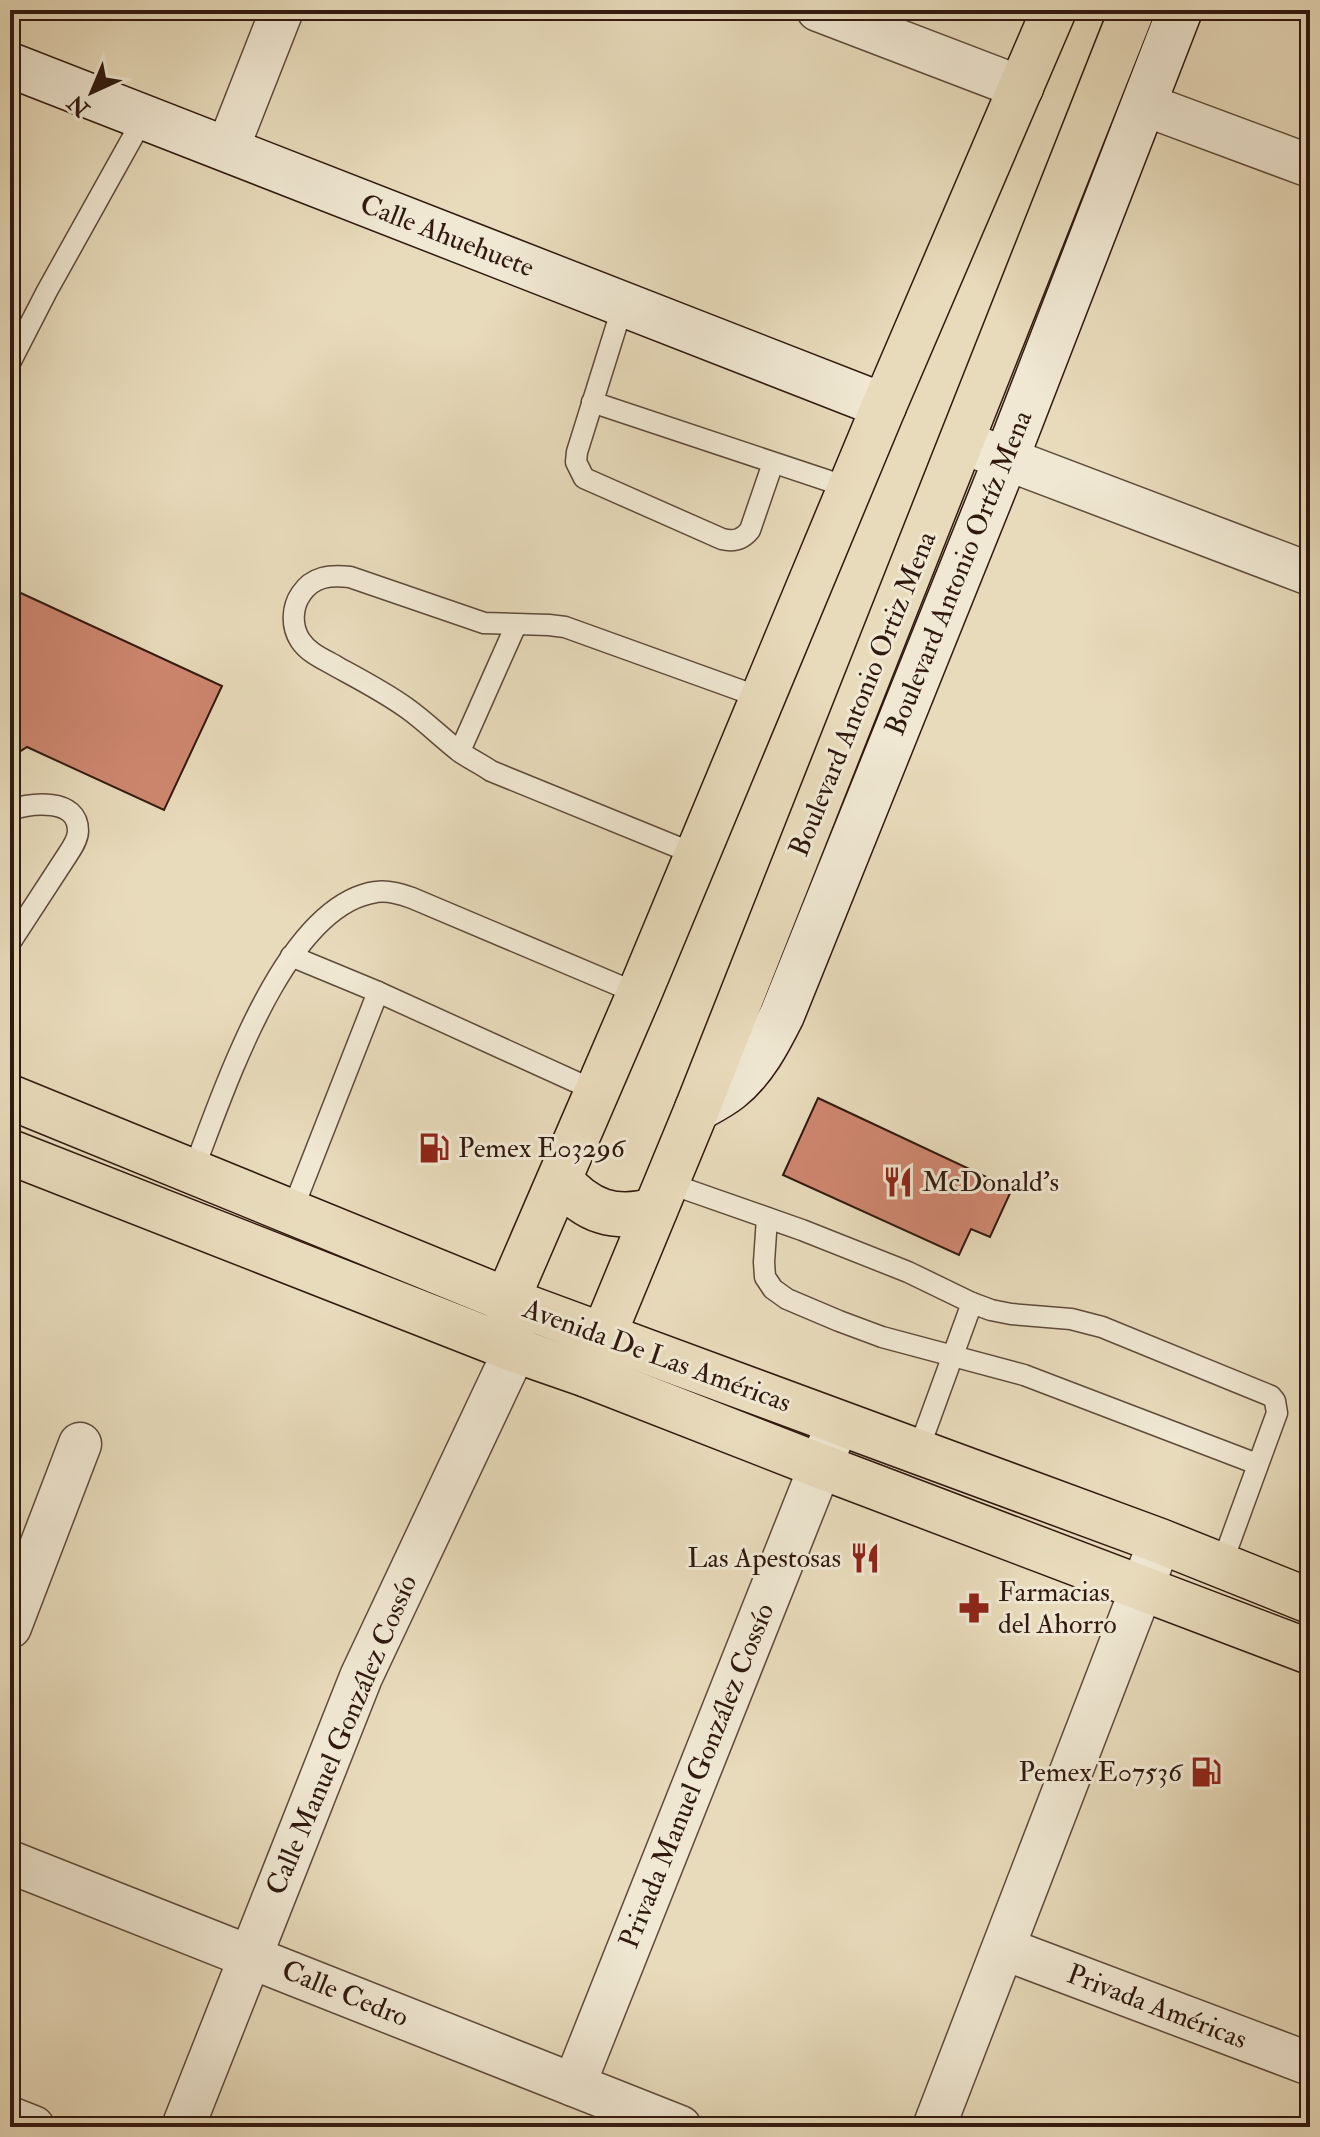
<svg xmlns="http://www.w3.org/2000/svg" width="1320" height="2137" viewBox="0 0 1320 2137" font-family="'IM FELL Double Pica',serif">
  <rect width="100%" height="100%" fill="#e8dbbb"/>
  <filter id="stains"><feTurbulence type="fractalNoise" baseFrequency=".0025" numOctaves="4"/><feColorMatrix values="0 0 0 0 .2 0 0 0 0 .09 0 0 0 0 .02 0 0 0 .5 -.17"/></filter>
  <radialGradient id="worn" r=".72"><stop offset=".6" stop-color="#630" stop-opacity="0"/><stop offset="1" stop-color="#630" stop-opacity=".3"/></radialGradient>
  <g fill="#cf8770" stroke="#311910" stroke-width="2">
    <path d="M10,588L222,686L164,810L27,747L10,758Z"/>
    <path d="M818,1098L1012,1189L990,1237L971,1229L959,1255L783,1175Z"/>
  </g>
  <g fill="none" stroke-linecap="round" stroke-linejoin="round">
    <g stroke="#5f4a3b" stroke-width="23">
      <g id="lane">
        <path d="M623,305L577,452L576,462L584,478L722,539C734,542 742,540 750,530L773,463"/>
        <path d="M10,363L47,291L144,117"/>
        <path d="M592,402L850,488"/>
        <path d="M460,751L516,625"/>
        <path d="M10,810C31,803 78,797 78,831C78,839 72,848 68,854L10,943"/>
        <path d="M697,855L491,771C481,764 470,759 460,752C442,738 426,722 408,709C386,693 363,681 339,668C326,660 309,654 300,640C291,626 292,607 301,594C313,576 330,575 350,577L484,623L549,625L565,627L762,698"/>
        <path d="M291,956L378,992L598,1092"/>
        <path d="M193,1171C223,1095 283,905 376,892C388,890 401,894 412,898L639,994"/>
        <path d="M668,1183L802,1230L908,1272L972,1303L991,1310L1011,1314L1071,1319L1102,1327L1271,1396L1275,1401L1277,1413L1221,1566"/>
        <path d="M292,1211L378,992"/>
        <path d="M767,1218L764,1262L765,1277L773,1289L787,1299L839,1321L882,1337L1024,1375L1257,1464"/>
        <path d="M918,1451L972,1303"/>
      </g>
    </g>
    <g stroke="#5f4a3b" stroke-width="45">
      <g id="street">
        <path d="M818,10L1022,88"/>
        <path d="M1143,104L1310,166"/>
        <path d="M227,150L282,10"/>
        <path d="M962,442L1310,574"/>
        <path d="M10,1627L80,1444"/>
        <path d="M10,1862L680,2127"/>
        <path d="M1005,1949L1310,2064"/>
        <path d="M574,2085L834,1432"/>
        <path d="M10,2118L33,2127"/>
        <path d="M183,2127L361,1677L515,1350"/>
        <path d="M934,2127L1160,1541"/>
      </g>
    </g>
    <g stroke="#311910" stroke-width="47">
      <g id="secondary">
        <path d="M10,65L884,406"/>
        <path d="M697,1109C708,1103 720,1097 730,1089C754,1070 769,1041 782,1015L1006,459L1180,10"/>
      </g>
    </g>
    <g stroke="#311910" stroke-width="47">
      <g id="primary">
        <path d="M10,1097L507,1300L1160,1541L1310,1601"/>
        <path d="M10,1152L515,1350L587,1375L820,1466L1310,1652"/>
        <path d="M560,1180C587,1212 615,1221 655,1210"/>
        <path d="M515,1350L507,1300L639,994L884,406L1054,10"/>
        <path d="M587,1375L697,1109L1132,10"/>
      </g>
    </g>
    <use href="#lane" stroke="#f0e8d3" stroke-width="20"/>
    <use href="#street" stroke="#f0e8d3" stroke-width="42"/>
    <use href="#secondary" stroke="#f0e8d3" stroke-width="44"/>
    <use href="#primary" stroke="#e8dbbb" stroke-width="44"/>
  </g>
  <defs>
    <g id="fuel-bare" transform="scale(2.4)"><path d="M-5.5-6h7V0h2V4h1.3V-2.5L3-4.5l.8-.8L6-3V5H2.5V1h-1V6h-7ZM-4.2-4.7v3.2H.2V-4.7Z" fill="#8f2418" stroke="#f0e8d3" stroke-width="2.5" paint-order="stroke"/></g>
    <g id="restaurant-bare" transform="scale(2.4)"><path d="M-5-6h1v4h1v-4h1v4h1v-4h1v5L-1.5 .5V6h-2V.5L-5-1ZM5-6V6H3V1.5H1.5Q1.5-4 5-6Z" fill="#8f2418" stroke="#f0e8d3" stroke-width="2.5" paint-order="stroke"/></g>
    <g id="pharmacy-bare" transform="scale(2.4)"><path d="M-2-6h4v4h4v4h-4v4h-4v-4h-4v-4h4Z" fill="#8f2418" stroke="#f0e8d3" stroke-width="2.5" paint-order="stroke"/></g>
  </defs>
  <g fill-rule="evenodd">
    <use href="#fuel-bare" x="434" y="1148"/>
    <use href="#restaurant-bare" x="898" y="1182"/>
    <use href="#restaurant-bare" x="865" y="1558"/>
    <use href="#pharmacy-bare" x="974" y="1608"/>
    <use href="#fuel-bare" x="1206" y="1772"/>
  </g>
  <g text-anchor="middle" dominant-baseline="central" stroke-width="6" stroke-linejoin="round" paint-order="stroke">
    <g font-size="28" fill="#311910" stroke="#f0e8d3">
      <text transform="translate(447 236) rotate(21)">Calle Ahuehuete</text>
      <text transform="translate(959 573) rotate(-68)">Boulevard Antonio Ortíz Mena</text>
      <text transform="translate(863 694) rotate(-68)">Boulevard Antonio Ortiz Mena</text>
      <text transform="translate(657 1356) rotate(20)">Avenida De Las Américas</text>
      <text transform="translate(342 1735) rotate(-67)">Calle Manuel González Cossío</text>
      <text transform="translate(697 1776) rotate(-68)">Privada Manuel González Cossío</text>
      <text transform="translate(345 1994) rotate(22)">Calle Cedro</text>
      <text transform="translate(1157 2007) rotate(21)">Privada Américas</text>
    </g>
    <g font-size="28" fill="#311910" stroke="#f0e8d3" text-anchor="start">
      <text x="458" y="1148">Pemex E03296</text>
      <text x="922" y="1182">McDonald's</text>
      <text x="841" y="1558" text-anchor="end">Las Apestosas</text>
      <text x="998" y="1592">Farmacias<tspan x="998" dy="32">del Ahorro</tspan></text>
      <text x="1182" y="1772" text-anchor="end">Pemex E07536</text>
    </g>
  </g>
  <rect width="1320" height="2137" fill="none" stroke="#e8dbbb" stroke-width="40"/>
  <rect x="12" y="12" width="1296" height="2113" fill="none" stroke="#311910" stroke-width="4"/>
  <rect x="20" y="20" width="1280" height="2097" fill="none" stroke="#311910" stroke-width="2"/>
  <g transform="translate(92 92) rotate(224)" stroke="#f0e8d3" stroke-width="6" paint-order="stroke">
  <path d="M0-6L14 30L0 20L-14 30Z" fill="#311910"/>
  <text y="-12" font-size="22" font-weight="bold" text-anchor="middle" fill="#311910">N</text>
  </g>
  <rect width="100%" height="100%" filter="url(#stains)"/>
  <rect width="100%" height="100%" fill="url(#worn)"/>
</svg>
